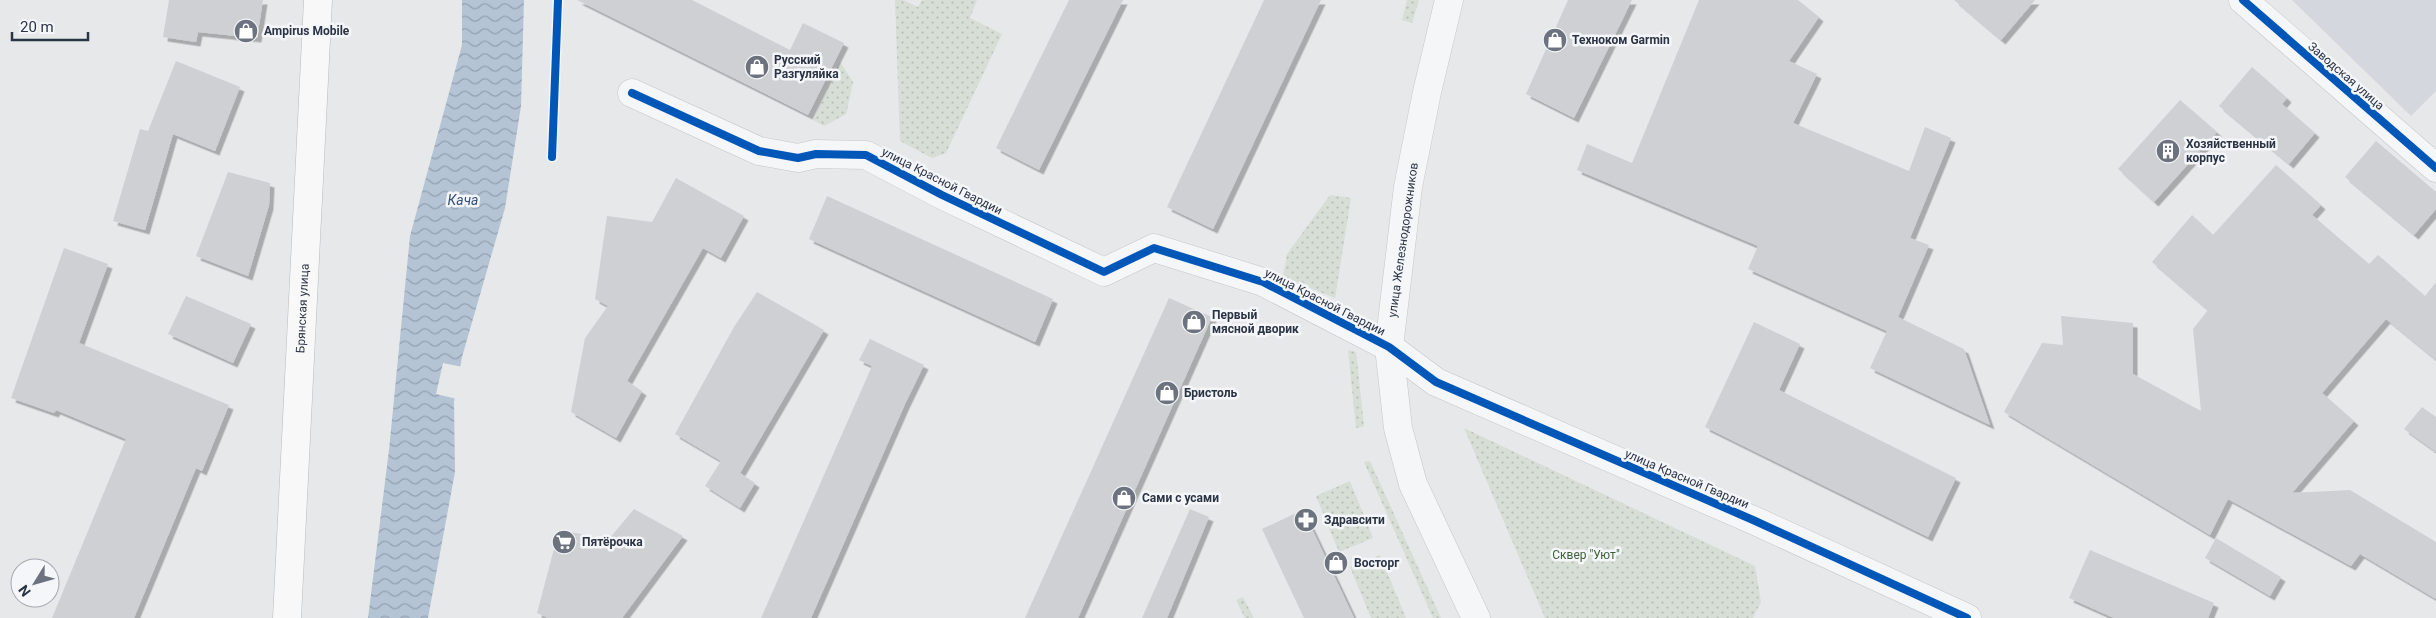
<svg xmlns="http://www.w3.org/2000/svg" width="2436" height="618" viewBox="0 0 2436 618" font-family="Roboto,sans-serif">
  <defs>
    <pattern id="green-dots" width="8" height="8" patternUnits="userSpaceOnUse" patternTransform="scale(1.25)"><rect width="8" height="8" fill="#d6ded6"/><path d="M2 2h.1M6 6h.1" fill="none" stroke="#b8bfb9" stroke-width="1.8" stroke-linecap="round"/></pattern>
    <pattern id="water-waves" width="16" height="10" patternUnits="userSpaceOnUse" patternTransform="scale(1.25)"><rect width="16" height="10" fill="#b4c4d5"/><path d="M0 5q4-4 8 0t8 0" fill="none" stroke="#93a0af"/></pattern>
    <filter id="shadow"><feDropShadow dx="4.5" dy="4.5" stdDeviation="0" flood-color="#0004"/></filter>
  </defs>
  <rect width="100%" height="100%" fill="#e6e8ea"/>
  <path fill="#d4d7dd" d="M2292,0H2436V91L2411,116Z"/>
  <g fill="url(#green-dots)">
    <path d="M895,0H903L918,7L922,0H977L970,18L1002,34L946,153L932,158L900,141Z"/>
    <path d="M1407,0H1419L1412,23L1402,20Z"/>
    <path d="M840,62L853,82L846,114L824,126L813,120Z"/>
    <path d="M1330,195L1351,198L1335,298L1283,277L1287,254Z"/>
    <path d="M1348,350L1356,352L1364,426L1356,428Z"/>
    <path d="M1464,428L1755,566L1761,602L1753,618H1545Z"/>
    <path d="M1370,461L1441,618H1433L1364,462Z"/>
    <path d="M1350,481L1373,538L1339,552L1316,496Z"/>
    <path d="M1380,555L1406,618H1371L1350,567Z"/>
    <path d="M1243,597L1254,618H1245L1236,600Z"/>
  </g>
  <path fill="url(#water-waves)" d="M462,0H524L521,106L505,208L462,357L454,402L455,472L428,618H368L389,450L410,236L462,45Z"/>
  <path fill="#e6e8ea" d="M443,363L463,367L457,399L436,394Z"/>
  <g fill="#ced0d3" filter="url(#shadow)">
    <path d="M169,0H263L257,38L198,32L196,42L163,37Z"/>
    <path d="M577,0H692L790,50L803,23L844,43L808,115Z"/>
    <path d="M1069,0H1123L1039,170L996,148Z"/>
    <path d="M1264,0H1321L1213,229L1167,207Z"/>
    <path d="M1568,0H1632L1574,118L1526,94Z"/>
    <path d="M1699,0H1798L1819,17L1789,61L1817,74L1793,123L1909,171L1925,127L1951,138L1910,238L1929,245L1898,317L1964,349L1990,425L1870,368L1887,331L1748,269L1758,246L1577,170L1587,144L1632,163Z"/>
    <path d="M1954,0H2035L2001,40Z"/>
    <path d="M176,61L240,87L215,151L173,134L145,230L113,221L140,129L148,131Z"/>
    <path d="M2252,67L2287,98L2282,104L2315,133L2289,164L2219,106Z"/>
    <path d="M2180,100L2217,132L2154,202L2118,169Z"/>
    <path d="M2376,141L2436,192V209L2414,235L2345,177Z"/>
    <path d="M2276,165L2321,205L2312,215L2369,264L2378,255L2425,296L2436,282V360L2386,319L2322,393L2354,421L2292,493L2350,490L2436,542V599L2360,554L2351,566L2228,499L2210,535L2004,412L2042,343L2063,345L2061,316L2133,323V374L2201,411L2193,329L2208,310L2152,262L2192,215L2213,235Z"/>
    <path d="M228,172L270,183L269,205L248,276L196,256Z"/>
    <path d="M676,178L744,216L721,258L703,248L627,381L642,391L616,438L571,412L585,338L608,306L595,299L607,216L652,222Z"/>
    <path d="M827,196L1053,299L1035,342L809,239Z"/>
    <path d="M64,248L108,264L79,343L229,405L202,471L196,468L134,618H52L126,439L56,410L54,413L11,398Z"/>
    <path d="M757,292L824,330L740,473L755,483L740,508L705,486L721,461L675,434L734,327Z"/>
    <path d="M186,296L251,324L233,363L168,334Z"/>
    <path d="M1169,298L1212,317L1078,618H1025Z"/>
    <path d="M1754,322L1800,344L1779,390L1956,478L1928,537L1705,427Z"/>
    <path d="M870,339L924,365L905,404L811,618H761L872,366L859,360Z"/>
    <path d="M2422,407L2436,417V452L2404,429Z"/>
    <path d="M634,509L683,536L622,618H548L537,613L559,530L609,539Z"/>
    <path d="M1190,509L1209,517L1167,618H1142Z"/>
    <path d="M1303,510L1354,618H1304L1262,529Z"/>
    <path d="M2216,538L2281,577L2270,596L2205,558Z"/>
    <path d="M2090,550L2214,603L2208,618H2114L2069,598Z"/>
  </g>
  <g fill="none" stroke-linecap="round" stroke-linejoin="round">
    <g stroke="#c4c6c8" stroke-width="29">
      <g id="minor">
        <path d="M1449,0L1427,92L1408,187L1389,347L1398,428L1413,484L1476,618"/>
        <path d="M2243,0L2436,168"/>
        <path d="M632,93L759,151L798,158L816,154L866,155L942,195L1104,272L1154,248L1263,282L1389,347L1436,382L1753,520L1967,618"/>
      </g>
    </g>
    <g stroke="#b8bbbf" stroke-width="29">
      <g id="highway">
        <path id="s1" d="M287,618L318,0"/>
      </g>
    </g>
    <use href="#minor" stroke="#f5f6f7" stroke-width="28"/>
    <use href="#highway" stroke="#f8f8f8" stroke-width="28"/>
    <g stroke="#f4f6f9" stroke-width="11">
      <g id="cycleway">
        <path d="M2243,0L2436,168"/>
        <path d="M632,93L759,151L798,158L816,154L866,155L942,195L1104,272L1154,248L1263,282L1389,347L1436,382L1753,520L1967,618"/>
        <path d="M552,157L558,0"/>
      </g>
    </g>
    <use href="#cycleway" stroke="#0057b8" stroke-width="8"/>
  </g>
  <defs>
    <g id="shop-disc" transform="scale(1.25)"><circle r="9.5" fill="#6c737f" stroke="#f4f6f9"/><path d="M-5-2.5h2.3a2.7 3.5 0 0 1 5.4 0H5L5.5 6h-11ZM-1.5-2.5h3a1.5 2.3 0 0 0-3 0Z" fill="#fff"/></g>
    <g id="building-disc" transform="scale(1.25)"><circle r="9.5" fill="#6c737f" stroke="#f4f6f9"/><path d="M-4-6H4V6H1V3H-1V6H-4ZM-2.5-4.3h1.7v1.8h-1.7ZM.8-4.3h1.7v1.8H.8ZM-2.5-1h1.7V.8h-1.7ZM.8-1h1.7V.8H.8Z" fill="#fff"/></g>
    <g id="pharmacy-disc" transform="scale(1.25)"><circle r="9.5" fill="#6c737f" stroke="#f4f6f9"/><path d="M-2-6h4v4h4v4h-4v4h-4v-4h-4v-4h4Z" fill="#fff"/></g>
    <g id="supermarket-disc" transform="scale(1.25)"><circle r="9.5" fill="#6c737f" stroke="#f4f6f9"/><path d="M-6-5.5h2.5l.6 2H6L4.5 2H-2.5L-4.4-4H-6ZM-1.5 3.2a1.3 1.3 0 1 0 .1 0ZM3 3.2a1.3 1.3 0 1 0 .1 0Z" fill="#fff"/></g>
  </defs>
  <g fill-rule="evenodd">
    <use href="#shop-disc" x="246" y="31"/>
    <use href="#shop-disc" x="1555" y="40"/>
    <use href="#shop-disc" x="757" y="67"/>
    <use href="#building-disc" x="2168" y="151"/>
    <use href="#shop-disc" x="1194" y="322"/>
    <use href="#shop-disc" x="1167" y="393"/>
    <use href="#shop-disc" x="1124" y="498"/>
    <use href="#pharmacy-disc" x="1306" y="520"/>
    <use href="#supermarket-disc" x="564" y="542"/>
    <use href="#shop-disc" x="1336" y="563"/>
  </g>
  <g text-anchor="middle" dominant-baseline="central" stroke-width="5" stroke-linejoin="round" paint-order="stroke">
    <g font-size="12" font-weight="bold" fill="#2b3445" stroke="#f4f6f9" text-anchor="start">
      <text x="264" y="31">Ampirus Mobile</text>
      <text x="1572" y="40">Техноком Garmin</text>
      <text x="774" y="60">Русский<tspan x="774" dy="14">Разгуляйка</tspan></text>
      <text x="2186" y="144">Хозяйственный<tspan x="2186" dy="14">корпус</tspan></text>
      <text x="1212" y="315">Первый<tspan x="1212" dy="14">мясной дворик</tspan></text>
      <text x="1184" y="393">Бристоль</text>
      <text x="1142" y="498">Сами с усами</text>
      <text x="1324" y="520">Здравсити</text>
      <text x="582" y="542">Пятёрочка</text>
      <text x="1354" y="563">Восторг</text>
    </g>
    <g font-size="12" fill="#2b3445" stroke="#f4f6f9">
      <text transform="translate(2346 76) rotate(41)">Заводская улица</text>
      <text transform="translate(942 181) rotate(27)">улица Красной Гвардии</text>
      <text transform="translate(1403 240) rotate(-82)">улица Железнодорожников</text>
      <text transform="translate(1325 302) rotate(27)">улица Красной Гвардии</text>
      <text stroke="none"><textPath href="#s1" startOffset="310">Брянская улица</textPath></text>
      <text transform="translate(1687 479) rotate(23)">улица Красной Гвардии</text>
    </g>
    <g font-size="12" fill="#3f6138" stroke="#f4f6f9">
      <text x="1586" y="555">Сквер "Уют"</text>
    </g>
    <g font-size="14" font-style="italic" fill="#34527a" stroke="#f4f6f9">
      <text x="463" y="200">Кача</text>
    </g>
  </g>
  <g transform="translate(35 583) rotate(233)"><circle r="24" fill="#f4f6f9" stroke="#a4a8b1"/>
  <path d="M0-4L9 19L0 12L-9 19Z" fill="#6c737f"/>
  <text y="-8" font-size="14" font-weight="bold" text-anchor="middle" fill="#2b3445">N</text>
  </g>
  <path d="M12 32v8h76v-8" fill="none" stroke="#2b3445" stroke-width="2.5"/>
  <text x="20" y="32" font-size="15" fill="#2b3445" stroke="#f4f6f9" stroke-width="4" paint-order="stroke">20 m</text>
</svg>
